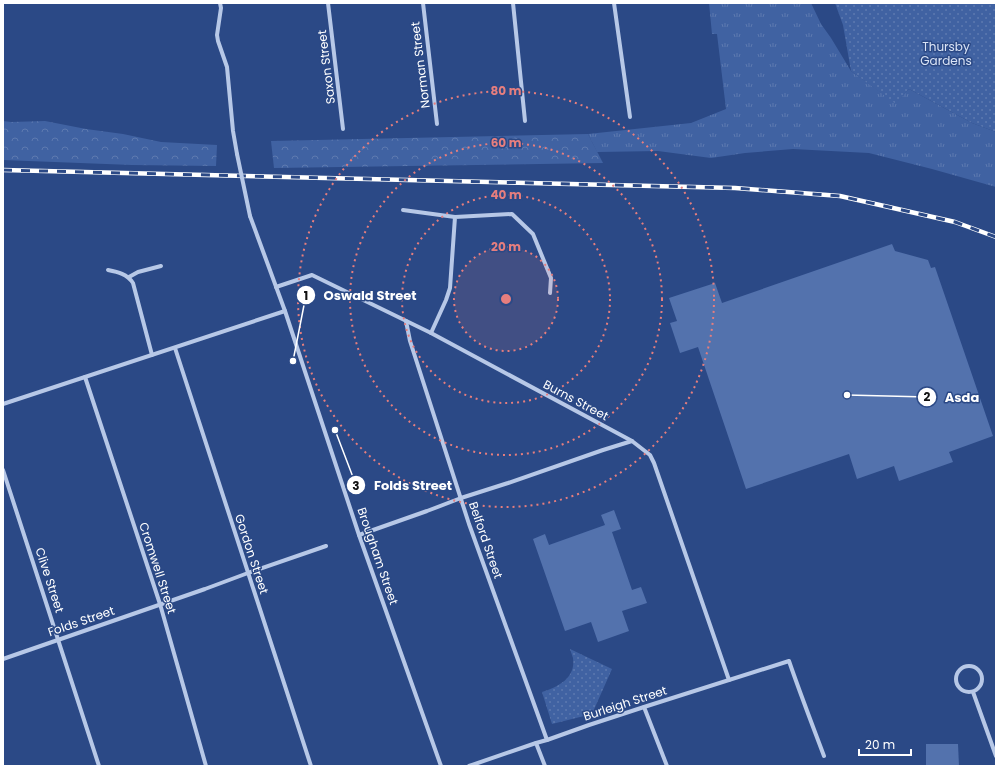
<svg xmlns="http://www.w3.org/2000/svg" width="999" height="769" viewBox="0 0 999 769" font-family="Poppins,sans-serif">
  <defs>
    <pattern id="grass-tufts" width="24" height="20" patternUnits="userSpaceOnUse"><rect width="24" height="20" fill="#4062a2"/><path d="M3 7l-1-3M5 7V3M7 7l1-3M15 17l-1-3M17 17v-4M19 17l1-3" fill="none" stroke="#5d7ab0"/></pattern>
    <pattern id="forest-crowns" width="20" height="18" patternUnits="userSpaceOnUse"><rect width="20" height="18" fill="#4062a2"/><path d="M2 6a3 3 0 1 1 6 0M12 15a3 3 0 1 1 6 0" fill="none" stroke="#5d7ab0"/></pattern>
    <pattern id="park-dots" width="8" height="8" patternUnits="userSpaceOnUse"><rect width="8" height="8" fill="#4062a2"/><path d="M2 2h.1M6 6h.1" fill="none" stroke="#5d7ab0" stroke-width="1.8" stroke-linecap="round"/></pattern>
  </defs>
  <rect width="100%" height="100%" fill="#2b4986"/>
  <path fill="url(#grass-tufts)" d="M709,3H811L821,24L831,38L851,71L896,103L909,89L972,123L996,132V187L932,169L869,153L793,149L745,153L711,158L658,151L597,152L588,134L691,123L726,109L717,34H712Z"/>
  <g fill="url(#forest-crowns)">
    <path d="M3,121L11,122L45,121L86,129L123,134L161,142L217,145L216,166L132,165L3,160Z"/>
    <path d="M588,134L603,163L274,168L271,141Z"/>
  </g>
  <g fill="url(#park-dots)">
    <path d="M835,3H996V132L972,123L909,89L896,104L851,71L843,25Z"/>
    <path d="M570,649L612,669L592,714L552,724L542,692C558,687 576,678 573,658C572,655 571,652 570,649Z"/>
  </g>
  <g fill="#5372ad">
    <path d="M892,244L895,251L928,260L931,268L935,267L993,436L949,452L953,462L899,481L894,466L857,479L849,454L746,489L698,347L680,353L670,323L677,321L669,298L715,283L722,303Z"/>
    <path d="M614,510L621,529L612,532L632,590L641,587L647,603L622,611L629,631L598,642L591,622L565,631L533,539L545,534L549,545L605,525L601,515Z"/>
    <path d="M926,744H958L959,766H926Z"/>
  </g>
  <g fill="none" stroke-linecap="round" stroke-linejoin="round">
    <g stroke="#b7c8e7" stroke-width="4">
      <path d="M220,3L221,8L217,35L218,41L227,67L233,131L237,154"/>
      <path d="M328,3L343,129"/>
      <path d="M423,3L437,124"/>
      <path d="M513,3L525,121"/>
      <path d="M614,3L630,117"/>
      <path d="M403,210L455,217"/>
      <path d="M250,216L285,311L359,535L441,766"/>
      <path d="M108,270C118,272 127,274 133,283L152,355"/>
      <path d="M129,277L138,272L161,266"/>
      <path d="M276,287L312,275L431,333L632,441L650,455L654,463L729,680"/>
      <path d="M406,321L410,341L469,524L547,740"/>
      <path d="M431,333L446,300L450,288L455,217L512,214L533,234L551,278L550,293"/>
      <path d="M175,348L311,766"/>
      <path d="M85,377L160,604L206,766"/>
      <path d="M3,404L285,311"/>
      <path d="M3,470L99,766"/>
      <path d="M359,535L427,511L461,498L508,483L603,450L632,441"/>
      <path d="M3,659L205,589L248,573L326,546"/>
      <circle cx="969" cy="679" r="13"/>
      <path d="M973,692L996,756"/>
      <path d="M644,707L667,766"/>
      <path d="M536,743L545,766"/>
      <path d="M469,766L536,743L547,740L589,725L644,707L789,661C800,693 812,724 824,756"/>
    </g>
    <g stroke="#fff" stroke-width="4.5">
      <path id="rail" d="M3,170L735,188L840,196L955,222L996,237"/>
    </g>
    <use href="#rail" stroke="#2b4986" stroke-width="3" stroke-dasharray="9" stroke-linecap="butt"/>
    <path stroke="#b7c8e7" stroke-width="4" d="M237,154L250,216"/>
  </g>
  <circle cx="506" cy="299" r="52" fill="#e67e7e" fill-opacity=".12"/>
  <g fill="none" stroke="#e67e7e" stroke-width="2" stroke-dasharray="2 4">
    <circle cx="506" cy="299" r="52"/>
    <circle cx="506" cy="299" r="104"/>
    <circle cx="506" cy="299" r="156"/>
    <circle cx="506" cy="299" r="208"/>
  </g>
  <g text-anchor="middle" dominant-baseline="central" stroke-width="3" stroke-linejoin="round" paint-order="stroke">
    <g font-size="12" fill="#dae4f6" stroke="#2b4986">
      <text x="946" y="46">Thursby<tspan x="946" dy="14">Gardens</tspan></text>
    </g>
    <g font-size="12" fill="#fff" stroke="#2b4986">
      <text transform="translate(420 65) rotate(-97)">Norman Street</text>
      <text transform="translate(326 67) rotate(-97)">Saxon Street</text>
      <text transform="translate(576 400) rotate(28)">Burns Street</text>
      <text transform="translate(486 540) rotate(71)">Belford Street</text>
      <text transform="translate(252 554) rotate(72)">Gordon Street</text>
      <text transform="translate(378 556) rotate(71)">Brougham Street</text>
      <text transform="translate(158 568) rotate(72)">Cromwell Street</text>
      <text transform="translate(50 580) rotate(72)">Clive Street</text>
      <text transform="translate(81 621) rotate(-19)">Folds Street</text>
      <text transform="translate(625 703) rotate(-18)">Burleigh Street</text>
    </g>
  </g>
  <circle cx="506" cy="299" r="6" fill="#e67e7e" stroke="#2b4986" stroke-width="2"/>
  <g font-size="12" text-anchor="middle" font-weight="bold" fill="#e67e7e" stroke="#2b4986" stroke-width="3" stroke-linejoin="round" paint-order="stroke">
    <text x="506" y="95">80 m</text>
    <text x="506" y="147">60 m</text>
    <text x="506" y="199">40 m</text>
    <text x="506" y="251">20 m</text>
  </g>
  <path fill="none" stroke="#fff" stroke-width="1.5" d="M293 361L306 295M847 395L927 397M335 430L356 485"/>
  <g fill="#fff" stroke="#2b4986" stroke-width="1.5">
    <circle cx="293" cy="361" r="4"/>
    <circle cx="847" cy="395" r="4"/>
    <circle cx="335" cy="430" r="4"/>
    <circle cx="306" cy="295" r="10"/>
    <circle cx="927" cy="397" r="10"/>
    <circle cx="356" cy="485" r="10"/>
  </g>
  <g font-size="12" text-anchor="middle" font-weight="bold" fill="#111">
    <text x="306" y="300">1</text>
    <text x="927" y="401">2</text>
    <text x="356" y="490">3</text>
  </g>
  <g font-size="13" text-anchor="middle" font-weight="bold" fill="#fff" stroke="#2b4986" stroke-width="3" stroke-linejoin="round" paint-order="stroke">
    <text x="370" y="300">Oswald Street</text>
    <text x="962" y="402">Asda</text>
    <text x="413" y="490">Folds Street</text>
  </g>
  <rect width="999" height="769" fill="none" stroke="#ffffff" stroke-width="8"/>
  <path d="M859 749v6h52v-6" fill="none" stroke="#ffffff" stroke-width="2"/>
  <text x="865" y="749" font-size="12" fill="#ffffff" stroke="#2b4986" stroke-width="3" paint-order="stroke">20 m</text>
</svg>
